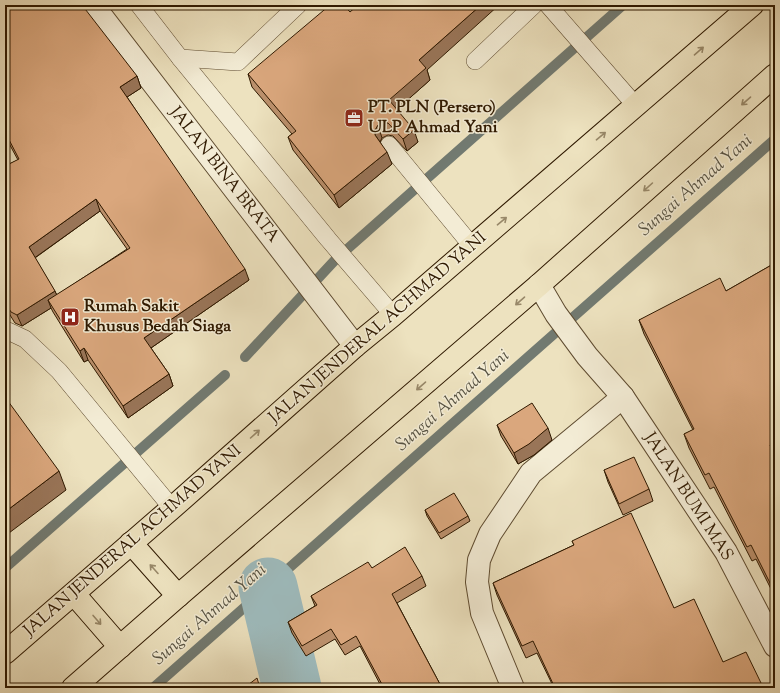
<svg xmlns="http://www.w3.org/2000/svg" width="780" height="693" viewBox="0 0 780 693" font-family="'Sorts Mill Goudy',serif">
  <rect width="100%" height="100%" fill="#ede2bf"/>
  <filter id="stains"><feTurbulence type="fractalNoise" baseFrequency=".005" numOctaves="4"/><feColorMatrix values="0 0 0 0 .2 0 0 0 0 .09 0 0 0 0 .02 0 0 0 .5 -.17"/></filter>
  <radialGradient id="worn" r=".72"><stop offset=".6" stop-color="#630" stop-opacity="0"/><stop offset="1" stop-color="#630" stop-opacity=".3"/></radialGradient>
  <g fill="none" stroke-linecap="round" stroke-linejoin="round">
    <g stroke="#727a71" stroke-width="10">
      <path d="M245,357L336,259L623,5"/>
      <path d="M5,568L225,375"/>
      <path d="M153,688L775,139"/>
    </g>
    <path stroke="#9ebbbd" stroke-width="59" d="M268,587L292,688"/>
    <g stroke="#5e4b30" stroke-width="18">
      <g id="service">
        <path d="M139,5L180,58L328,239L393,315"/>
        <path d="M548,5L636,106"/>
        <path d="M180,58L238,62L298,5"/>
        <path d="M475,61L534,5"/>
        <path d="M389,145L472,246"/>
        <path d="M5,331H8L25,339L59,371L172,508"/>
      </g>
    </g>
    <g stroke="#5e4b30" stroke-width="24">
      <g id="minor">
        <path d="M93,5L355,346"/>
        <path d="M513,688L482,613L477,582L479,560L490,534L531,473L623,397"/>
      </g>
    </g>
    <g stroke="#5e4b30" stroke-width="24">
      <path id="tertiary" d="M539,285L556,314L587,356L623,397L726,552L775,646"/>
    </g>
    <g stroke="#2f1900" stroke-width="24">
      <g id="trunk">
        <path d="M131,543L178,596"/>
        <path d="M74,594L120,647"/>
        <path d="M5,653L172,508L355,346L393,315L752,5"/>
        <path d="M73,688L178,596L539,285L775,75"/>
      </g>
    </g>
    <use href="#service" stroke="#f3ecd5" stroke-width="17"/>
    <use href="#minor" stroke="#f3ecd5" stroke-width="22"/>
    <use href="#tertiary" stroke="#f3ecd5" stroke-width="22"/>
    <use href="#trunk" stroke="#ede2bf" stroke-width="22"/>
  </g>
  <g fill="#bb906c" stroke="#2f1900" fill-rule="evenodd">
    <path d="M5,5L137,76L141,88L127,97L249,280L151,348L169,374L173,386L128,418L88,360L84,362L53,312L51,308L22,326L15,323L5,307V166L18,160L5,136ZM100,211L127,249L57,295L35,258Z"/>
    <path d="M350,12L427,70L430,80L397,109L418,142L407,151L393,136L388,135L382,138L380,142L392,164L339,208L293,150L288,137L292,134L252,87L248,74Z"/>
    <path d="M775,263V597L756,559L752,561L714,487L710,489L689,448L684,434L693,430L644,334L639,320L726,291Z"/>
    <path d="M497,425L552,440L534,455L518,464L501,436Z"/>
    <path d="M604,470L649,489L653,501L623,515L608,482Z"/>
    <path d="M425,510L468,516L470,521L441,539L427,516Z"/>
    <path d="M572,541L674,608L723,662L762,685L763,688H554L537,653L526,658L497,595L493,583L574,545Z"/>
    <path d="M372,568L422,576L426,586L397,603L442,688H382L360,646L345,655L335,639L306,656L292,633L288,622L315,606L311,596Z"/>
  </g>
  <g fill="#997558" stroke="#2f1900">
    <path d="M481,5H499L427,70L430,80L394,112L389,100L419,60Z"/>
    <path d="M137,76L141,88L124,99L120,87Z"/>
    <path d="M378,125L382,138L380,142L375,135V130Z"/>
    <path d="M414,130L418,142L407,151L403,139Z"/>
    <path d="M387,152L392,164L339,208L334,195Z"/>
    <path d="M96,199L100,211L33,259L29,247Z"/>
    <path d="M245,269L249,280L148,350L144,338Z"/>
    <path d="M55,291L60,303L48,300L51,308L22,326L17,315Z"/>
    <path d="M84,348L88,360L84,362L80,351Z"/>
    <path d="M169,374L173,386L128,418L123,406Z"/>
    <path d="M548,428L552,440L534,455L518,464L514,453Z"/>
    <path d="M59,471L66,490L5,536V512Z"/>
  </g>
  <g fill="#daa77d" stroke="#2f1900">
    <path d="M5,5H82L137,76L120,87L245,269L144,338L169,374L123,406L84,348L80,351L48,300L130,248L96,199L29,247L55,291L17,315L11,312L5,302V166L19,159L5,132Z"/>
    <path d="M330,5H344L350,12L358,5H481L419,60L426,68L389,100L414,130L403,139L388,123H383L378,125L375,130V135L387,152L334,195L288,137L296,131L248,74Z"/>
    <path d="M775,263V442L770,445L775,456V593L751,545L747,547L709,473L705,475L684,434L694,429L639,320L720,278L726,291Z"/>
    <path d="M5,397L59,471L5,512Z"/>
    <path d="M532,403L548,428L529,444L514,453L497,425Z"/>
    <path d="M634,457L649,489L619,504L604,470Z"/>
    <path d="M454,493L468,516L439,533L425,510Z"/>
    <path d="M631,513L674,608L694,599L723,662L746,652L762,685L756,688H555L533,641L522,646L493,583L574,545L572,541Z"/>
    <path d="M405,547L422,576L392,594L442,688H384L356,636L341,645L331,629L302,646L288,622L317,605L311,596L368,562L372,568Z"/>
    <path d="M257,678L260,688H244Z"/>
  </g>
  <defs><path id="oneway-shaft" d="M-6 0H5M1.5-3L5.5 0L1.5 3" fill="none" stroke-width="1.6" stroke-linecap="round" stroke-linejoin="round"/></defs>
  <g stroke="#988869">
    <use href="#oneway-shaft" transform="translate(699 51) rotate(-41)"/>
    <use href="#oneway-shaft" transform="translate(746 101) rotate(139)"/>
    <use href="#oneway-shaft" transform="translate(601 136) rotate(-40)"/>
    <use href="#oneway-shaft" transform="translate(648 187) rotate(138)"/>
    <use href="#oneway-shaft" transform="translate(502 221) rotate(-40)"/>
    <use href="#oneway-shaft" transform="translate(520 301) rotate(139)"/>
    <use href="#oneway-shaft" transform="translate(421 386) rotate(139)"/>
    <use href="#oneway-shaft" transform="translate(255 434) rotate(-42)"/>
    <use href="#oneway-shaft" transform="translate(154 569) rotate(-132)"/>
    <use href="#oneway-shaft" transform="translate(97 620) rotate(49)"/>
  </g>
  <defs>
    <g id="office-square" transform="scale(1)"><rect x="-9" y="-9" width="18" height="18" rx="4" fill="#8f2418" stroke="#f3ecd5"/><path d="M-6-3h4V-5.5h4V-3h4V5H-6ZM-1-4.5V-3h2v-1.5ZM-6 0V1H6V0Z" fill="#fff"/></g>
    <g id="hospital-square" transform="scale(1)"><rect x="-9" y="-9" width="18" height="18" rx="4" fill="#8f2418" stroke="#f3ecd5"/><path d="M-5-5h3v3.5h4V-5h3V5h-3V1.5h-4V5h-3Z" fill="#fff"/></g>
  </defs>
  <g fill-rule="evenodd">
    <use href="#office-square" x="354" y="118"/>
    <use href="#hospital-square" x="70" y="317"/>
  </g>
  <g text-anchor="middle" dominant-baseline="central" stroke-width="3" stroke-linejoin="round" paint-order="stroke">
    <g font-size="17" font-weight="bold" fill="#2f1900" stroke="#f3ecd5" text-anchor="start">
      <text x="368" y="108">PT. PLN (Persero)<tspan x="368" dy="20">ULP Ahmad Yani</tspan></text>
      <text x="84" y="307">Rumah Sakit<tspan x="84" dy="20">Khusus Bedah Siaga</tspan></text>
    </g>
    <g font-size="17" fill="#2f1900" stroke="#f3ecd5">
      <text transform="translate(224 175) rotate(52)">JALAN BINA BRATA</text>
      <text transform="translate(378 328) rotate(-41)">JALAN JENDERAL ACHMAD YANI</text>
      <text transform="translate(688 497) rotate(57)">JALAN BUMI MAS</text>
      <text transform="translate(133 541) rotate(-41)">JALAN JENDERAL ACHMAD YANI</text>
    </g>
    <g font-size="18" font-style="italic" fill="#565242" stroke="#f3ecd5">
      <text transform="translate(696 186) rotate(-41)">Sungai Ahmad Yani</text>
      <text transform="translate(453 401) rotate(-41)">Sungai Ahmad Yani</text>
      <text transform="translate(210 615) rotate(-41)">Sungai Ahmad Yani</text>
    </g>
  </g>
  <rect width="780" height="693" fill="none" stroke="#ede2bf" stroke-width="20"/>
  <rect x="6" y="6" width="768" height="681" fill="none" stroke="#2f1900" stroke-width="2"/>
  <rect x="10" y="10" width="760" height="673" fill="none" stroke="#2f1900"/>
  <rect width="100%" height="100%" filter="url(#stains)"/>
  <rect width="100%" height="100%" fill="url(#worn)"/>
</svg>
